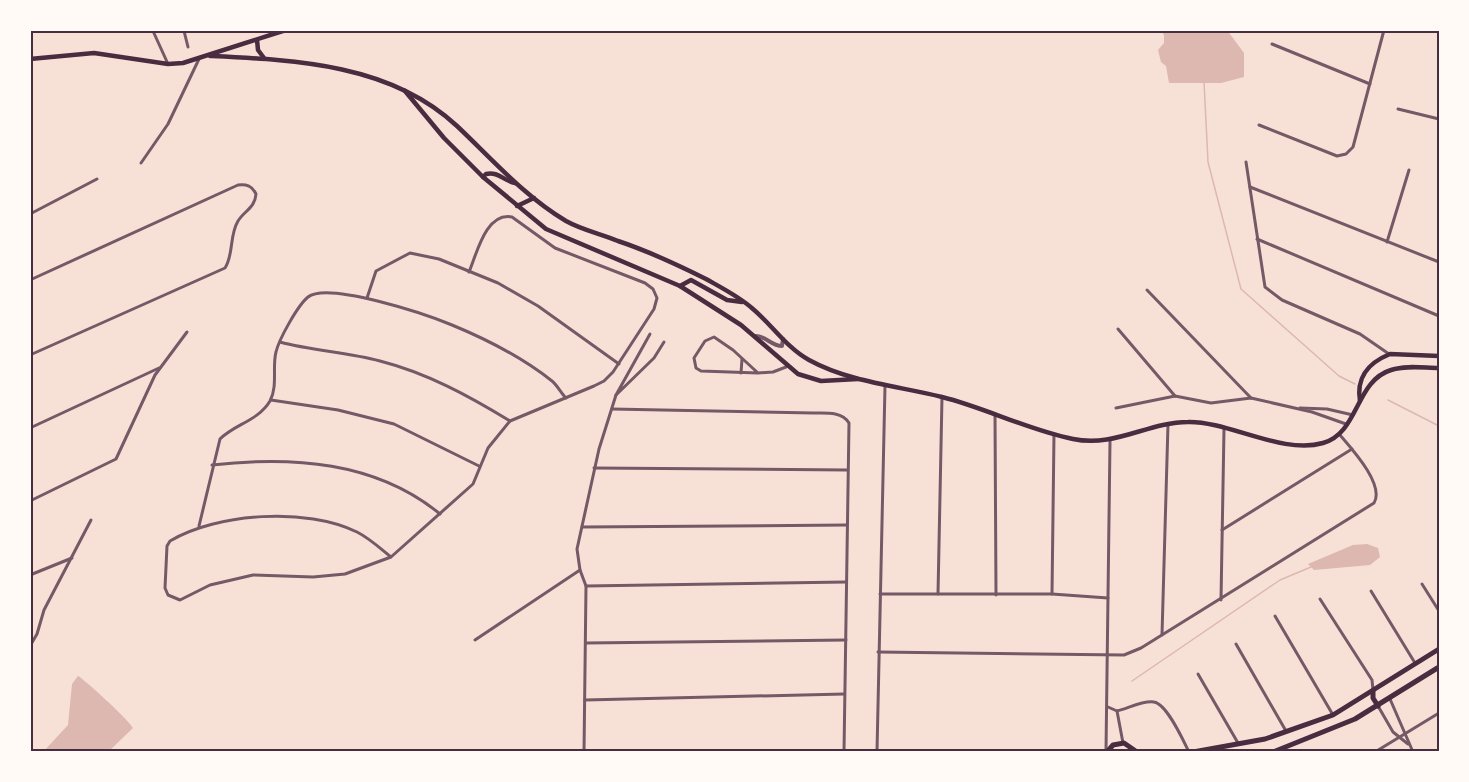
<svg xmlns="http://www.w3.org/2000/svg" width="1469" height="782" viewBox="0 0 1469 782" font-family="'PT Sans',sans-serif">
  <rect width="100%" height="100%" fill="#f7e1d7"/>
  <g fill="#dcb8b0">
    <path d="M1160,30H1227L1244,53V77L1221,83H1169L1166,66L1161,62L1158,50L1164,43V35Z"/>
    <path d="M1367,544L1378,548L1380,557L1370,565L1314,570L1308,564L1353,545Z"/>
    <path d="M78,676C83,678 130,721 133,728L108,752H43L68,725L72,684Z"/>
  </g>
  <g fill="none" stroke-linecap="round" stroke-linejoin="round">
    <g stroke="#dcb8b0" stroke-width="1.5">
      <path d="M1204,82L1208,162L1241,289L1339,376L1355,384"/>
      <path d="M1388,400L1439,426"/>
      <path d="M1132,681L1280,580L1311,567"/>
    </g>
    <g stroke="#755966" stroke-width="3">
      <path d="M148,30L153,31L168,64"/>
      <path d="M186,30L184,31L188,47"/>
      <path d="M1272,44L1370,84"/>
      <path d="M1398,109L1439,119"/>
      <path d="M1259,125L1337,156L1346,154L1353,147L1384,30"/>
      <path d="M1246,162L1265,287L1282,300L1360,334L1389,354"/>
      <path d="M141,163L168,124L199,59"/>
      <path d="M1250,187L1439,262"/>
      <path d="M30,214L97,179"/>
      <path d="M1257,239L1439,316"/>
      <path d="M1387,242L1409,170"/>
      <path d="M30,280L238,185C247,184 252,186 256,194C255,208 244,211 238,221C229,236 234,254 225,268L30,355"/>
      <path d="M1147,290L1251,398"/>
      <path d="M367,298L376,271L410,253L439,259L498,283L538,306L619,364"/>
      <path d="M1118,329L1175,396"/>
      <path d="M650,334L616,395L654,358L664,342"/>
      <path d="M280,342C313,351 347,352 380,361C427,373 469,396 510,421"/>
      <path d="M741,373L742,359"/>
      <path d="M758,373L733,350L714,337L705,341L694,358L696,368L701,371L758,373L773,372L786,367"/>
      <path d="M271,400L338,410L394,424L479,466"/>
      <path d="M1116,408L1175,396L1211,403L1251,398L1312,412L1346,424"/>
      <path d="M1300,408L1327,409L1353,415"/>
      <path d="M612,409L813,413C825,413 842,411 849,423L844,752"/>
      <path d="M995,414L996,595"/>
      <path d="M30,428L159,368"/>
      <path d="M212,465C291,456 376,461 440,514"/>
      <path d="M594,468L847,470"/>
      <path d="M30,501L116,459L155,375L187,332"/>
      <path d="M199,526L220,439C235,424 258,421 270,401C278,386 272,367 276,352C279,339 298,305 308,297C328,281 428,315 452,325C486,339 523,358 552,381C557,385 561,393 566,398"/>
      <path d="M582,527L847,525"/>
      <path d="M1222,530L1352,449"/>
      <path d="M391,557C380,548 369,538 357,532C307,507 217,513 170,541L167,546L165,588L168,595L180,600L210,585L253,575L313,577L345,574L391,557L473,484L488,448L510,421L594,386L604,381L613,372L654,309L657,298L653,289L645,283L555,248L512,217C486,212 477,253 469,272"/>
      <path d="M30,575L72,558"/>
      <path d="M1422,584L1439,611"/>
      <path d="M586,586L846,582"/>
      <path d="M1371,591L1415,663"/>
      <path d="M880,594H1052L1108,598"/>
      <path d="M938,594L942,397"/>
      <path d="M1052,594L1054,434"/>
      <path d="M1320,599L1372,680L1373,690"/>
      <path d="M1221,600L1224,429"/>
      <path d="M1275,616L1333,715"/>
      <path d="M1162,635L1168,424"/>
      <path d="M475,640L580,570"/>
      <path d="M586,643L846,640"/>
      <path d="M1236,644L1286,731"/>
      <path d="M30,646L37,634L44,610L91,520"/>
      <path d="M878,652L1124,655L1141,648L1374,503C1385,485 1352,449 1340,435"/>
      <path d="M1198,674L1238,743"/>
      <path d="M30,699V711"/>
      <path d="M1390,699L1413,752"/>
      <path d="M585,700L844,694"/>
      <path d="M1378,706L1393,732L1408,744"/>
      <path d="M1108,707L1117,711C1127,709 1143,700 1154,702C1167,704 1183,740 1189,752"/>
      <path d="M1117,711L1123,743"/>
      <path d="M1106,751L1110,441"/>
      <path d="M584,752L586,586L580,570L577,549L599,449L616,395"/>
      <path d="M877,752L885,386"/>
      <path d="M1375,752L1439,713"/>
    </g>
    <path stroke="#755966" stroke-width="4" d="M755,336C765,335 771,346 782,346L783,339"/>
    <g stroke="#4a2c40" stroke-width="4.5">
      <path d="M257,40L258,50L264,58"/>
      <path d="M210,56C296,60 391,64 457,126C492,159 524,196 566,221C582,230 601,234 618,241C648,251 678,265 706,279C722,288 740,297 753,309C772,325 787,348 809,360C849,382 898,386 942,397C986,408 1028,430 1073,439C1114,448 1148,422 1188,422C1228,421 1283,455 1323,443C1359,433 1355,381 1391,370C1406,365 1424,368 1439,368"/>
      <path d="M30,59L94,53L168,64L183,63L286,30"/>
      <path d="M405,91L444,138L483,177L546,229L680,286L741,325L798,374L821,381L858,379"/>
      <path d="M483,177L486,174C498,171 504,181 515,183"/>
      <path d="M517,206L534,198"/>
      <path d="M680,286L691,280L727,300L742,302"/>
      <path d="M1360,401C1356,377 1368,363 1390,354L1439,356"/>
    </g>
    <g stroke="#4a2c40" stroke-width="5">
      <path d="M1373,691V698L1378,706"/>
      <path d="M1107,752L1113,745L1124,743L1137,752"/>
      <path d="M1193,752L1265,739L1333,715L1439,649"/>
      <path d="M1273,752L1355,719L1439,667"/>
    </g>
  </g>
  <rect width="1469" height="782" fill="none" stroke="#fffaf5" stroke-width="63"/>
  <rect x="32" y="32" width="1406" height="718" fill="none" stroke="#4a2c40" stroke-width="2"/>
</svg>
